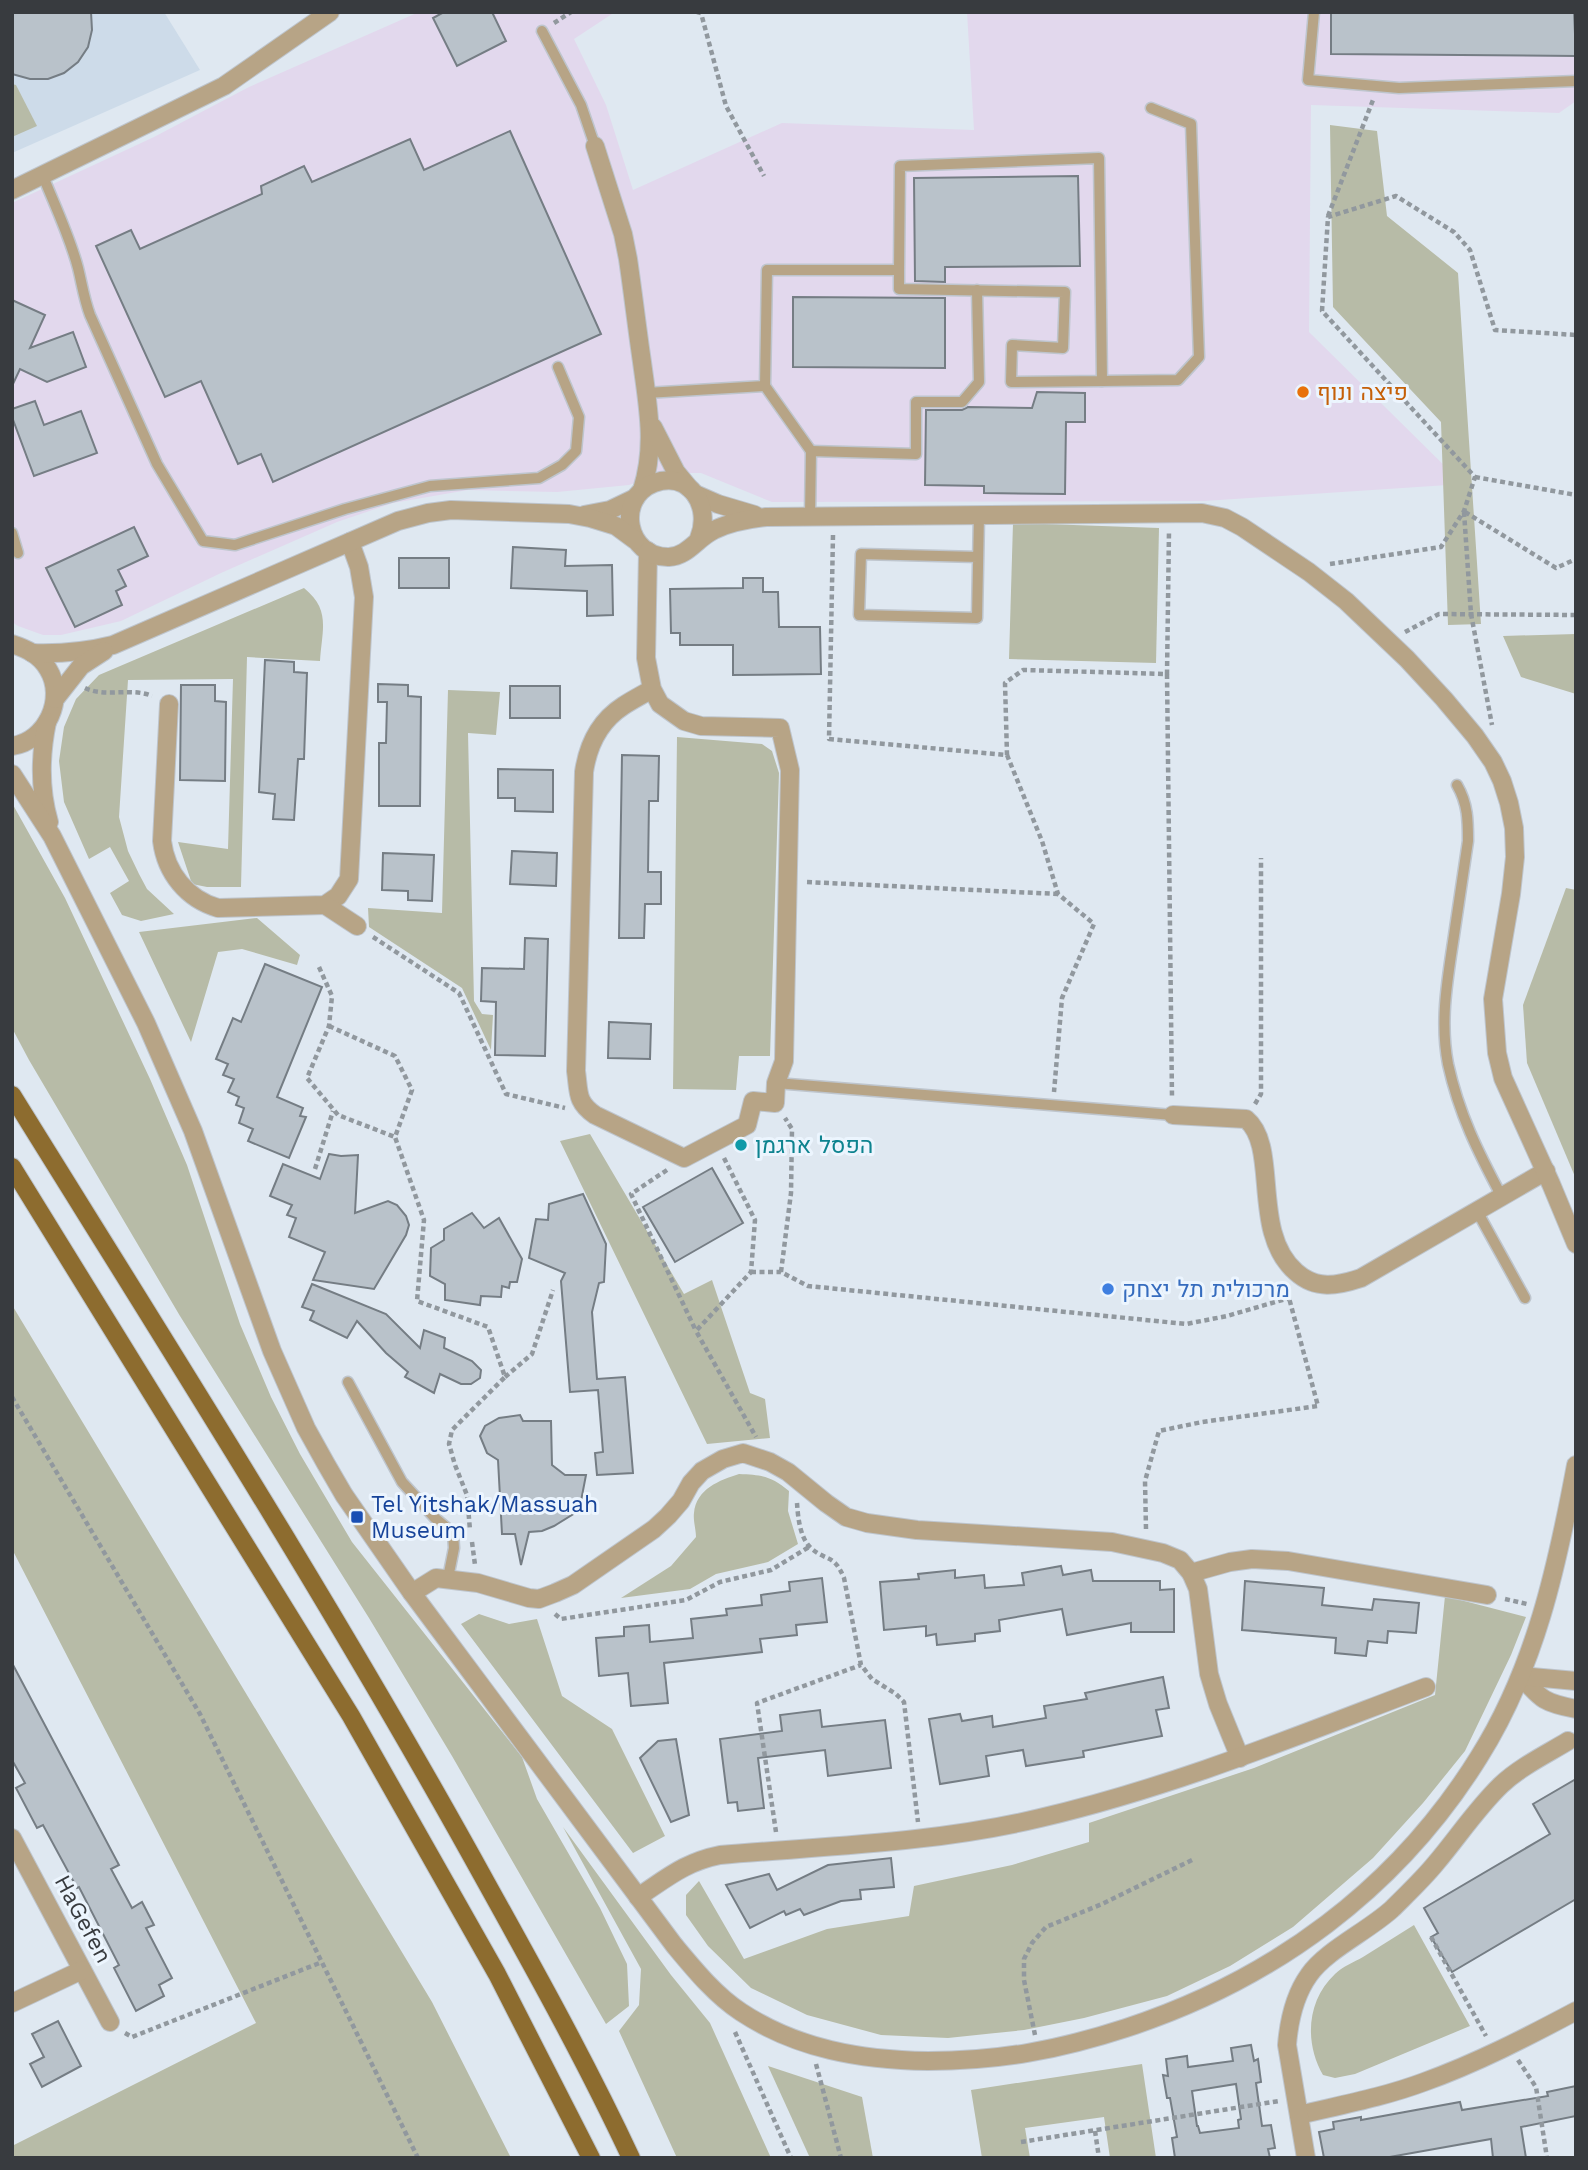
<svg xmlns="http://www.w3.org/2000/svg" width="1588" height="2170" viewBox="0 0 1588 2170" font-family="'Work Sans',Heebo,sans-serif">
  <rect width="100%" height="100%" fill="#dfe8f1"/>
  <path fill="#cddbe9" d="M12,12H164L200,70L12,153Z"/>
  <path fill="#e2d8ed" d="M419,12H615L574,39L606,105L633,190L782,123L974,130L967,12H1576V101L1559,113L1311,105L1309,332L1463,484L1204,501L772,502L701,473H664L629,485L557,492L468,490L393,503L337,522L221,573L121,621L61,635H43L18,626L12,622V203L154,137L249,87Z"/>
  <g fill="#b7bba7">
    <path d="M12,84L16,85L37,126L12,137Z"/>
    <path d="M1330,125L1377,131L1387,216L1458,273L1481,624L1448,625L1441,422L1333,307Z"/>
    <path d="M1013,523L1159,528L1156,663L1009,659Z"/>
    <path d="M304,588C331,610 322,629 320,661L247,657L241,887H207L192,884L178,842L228,849L233,679L128,680L119,817L128,851L139,874L147,889L174,914L141,921L122,915L110,893L129,881L110,847L89,859L64,802L59,761L64,727L76,699L99,675Z"/>
    <path d="M1576,634V694L1521,677L1503,636Z"/>
    <path d="M448,690L500,692L496,735L468,733L474,1001L482,1014L493,1015L491,1050L462,988L369,927L368,908L442,913Z"/>
    <path d="M677,737L762,744L772,751L779,773L770,1056H739L736,1090L673,1089Z"/>
    <path d="M12,803L65,898L150,1079L187,1165L240,1324L271,1397L300,1454L352,1542L522,1757L537,1799L600,1908L627,1964L629,2006L606,2024L452,1756L369,1618L180,1316L29,1060L12,1028Z"/>
    <path d="M1566,888L1576,890V1179L1527,1063L1523,1005Z"/>
    <path d="M257,918L300,955L297,965L242,949L218,952L191,1042L139,932Z"/>
    <path d="M590,1134L684,1294L712,1280L750,1393L765,1399L770,1438L707,1444L560,1141Z"/>
    <path d="M12,1305L432,2002L511,2158H12V2146L256,2023L12,1549Z"/>
    <path d="M739,1474C762,1475 771,1476 789,1491L788,1511L798,1544L768,1562L716,1574L690,1589L621,1598L671,1566L696,1537C696,1530 693,1520 694,1513C696,1489 720,1480 739,1474Z"/>
    <path d="M1445,1596L1526,1617L1511,1655L1465,1751L1423,1803L1373,1858L1293,1927L1230,1966L1167,1996L1084,2018L1024,2030L948,2038L881,2035L807,2015L751,1988L708,1946L686,1915V1895L699,1881L744,1959L827,1929L909,1916L914,1886L1012,1865L1089,1842V1823L1254,1768L1435,1695Z"/>
    <path d="M479,1614L509,1624L537,1619L562,1696L612,1729L665,1836L633,1853L461,1624Z"/>
    <path d="M563,1827L671,1975L710,2023L771,2158H677L619,2031L639,2005L641,1969Z"/>
    <path d="M1414,1925L1470,2026L1355,2074L1335,2078L1323,2075C1304,2042 1307,2000 1335,1974C1342,1967 1354,1962 1363,1957C1380,1946 1397,1936 1414,1925Z"/>
    <path d="M1142,2064L1156,2158H1110L1104,2117L1025,2128L1030,2158H982L971,2090Z"/>
    <path d="M768,2066L862,2097L873,2158H810Z"/>
  </g>
  <g fill="#b9c2ca" stroke="#757d84" stroke-width="2" fill-rule="evenodd">
    <path d="M12,12H91L92,30L88,47L78,62L64,73L48,79H30L12,74Z"/>
    <path d="M444,12H492L506,41L457,66L433,18Z"/>
    <path d="M1331,12H1574L1576,56L1331,54Z"/>
    <path d="M510,131L601,334L273,482L261,454L238,464L201,381L165,397L96,246L131,230L140,249L262,194L261,186L304,166L312,182L410,139L424,170Z"/>
    <path d="M1078,176L1080,266L945,267V282L915,281L914,178Z"/>
    <path d="M793,297L945,298V368L793,367Z"/>
    <path d="M12,300L45,315L30,348L73,332L86,367L47,382L20,369L12,386Z"/>
    <path d="M1037,392L1085,393V422H1066L1065,494L984,493V486L925,485L926,410H962L968,407L1032,408Z"/>
    <path d="M35,401L44,425L81,411L97,453L34,476L12,417V409Z"/>
    <path d="M134,527L148,556L118,570L126,586L116,591L122,605L75,627L46,568Z"/>
    <path d="M513,547L566,550L565,566L612,565L613,615L587,616V591L511,588Z"/>
    <rect x="399" y="558" width="50" height="30"/>
    <path d="M743,578H763V592H778L779,627H820L821,674L733,675V645H680V633H671L670,589L743,588Z"/>
    <path d="M265,660L294,662V672L307,673L304,759H298L294,820L273,819L275,794L259,792Z"/>
    <path d="M378,684L408,685V696L421,697L420,806H379V743H386L387,702H378Z"/>
    <path d="M181,685H215V701L226,702L225,781L180,780Z"/>
    <rect x="510" y="686" width="50" height="32"/>
    <path d="M622,755L659,756L658,801H649L648,872H661V904H645L644,938H619Z"/>
    <path d="M498,769L553,770V812L515,811V798H498Z"/>
    <path d="M512,851L557,853L556,886L510,884Z"/>
    <path d="M383,853L434,855L432,901L408,900V891L382,890Z"/>
    <path d="M525,938L548,939L545,1056L495,1055L496,1002L481,1001L482,968L524,969Z"/>
    <path d="M265,964L322,987L277,1097L303,1108L300,1116L306,1117L289,1158L248,1141L253,1129L239,1123L244,1108L236,1105L239,1097L228,1092L234,1079L223,1075L228,1064L216,1059L233,1018L241,1022Z"/>
    <path d="M609,1022L651,1024L650,1059L608,1058Z"/>
    <path d="M329,1154L341,1156L358,1155L355,1213L388,1201L397,1205L406,1216L409,1225L406,1235L374,1289L313,1280L325,1252L289,1237L296,1218L287,1215L292,1205L270,1196L283,1164L320,1179Z"/>
    <path d="M712,1168L743,1223L675,1262L643,1207Z"/>
    <path d="M583,1194L606,1244L604,1282L599,1283L592,1312L597,1379L625,1377L633,1473L597,1475L595,1453L603,1452L598,1390L570,1392L561,1281L565,1273L529,1258L536,1219L548,1220L549,1204Z"/>
    <path d="M472,1213L484,1228L499,1218L522,1259L517,1282H510L509,1288L502,1286L501,1297L481,1296L480,1305L445,1300V1284L430,1276L431,1248L444,1240V1229Z"/>
    <path d="M312,1284L386,1314L420,1348L424,1330L445,1338L444,1348L472,1361L481,1370L480,1378L471,1384H461L440,1374L434,1393L405,1377L408,1372L386,1353L357,1321L347,1338L310,1320L314,1311L302,1307Z"/>
    <path d="M520,1415L523,1421H551L552,1465L565,1475H586L581,1501L575,1513L554,1526L542,1531L529,1532L521,1565L515,1534H502L498,1460L487,1453L480,1436L485,1426L499,1418Z"/>
    <path d="M1061,1566L1063,1575L1091,1570L1093,1581H1160V1590L1174,1589V1632H1131V1623L1067,1635L1062,1609L999,1620L1000,1631L975,1634V1641L937,1645L936,1634L926,1636V1626L884,1630L880,1582L919,1579L918,1574L955,1570V1578L984,1575L985,1588L1024,1585L1022,1573Z"/>
    <path d="M822,1578L827,1622L796,1625L797,1635L760,1639L762,1652L664,1663L668,1703L631,1706L628,1673L599,1676L596,1638L624,1636V1627L649,1625L650,1642L693,1638L691,1619L727,1615L726,1609L762,1605L761,1595L790,1591L789,1582Z"/>
    <path d="M1245,1581L1324,1588L1322,1605L1372,1610L1374,1599L1419,1603L1416,1633L1388,1631L1387,1643L1368,1641L1366,1656L1335,1653L1336,1638L1242,1630Z"/>
    <path d="M12,1663L119,1865L111,1869L132,1908L142,1902L154,1925L146,1928L172,1978L159,1985L164,1996L136,2011L114,1968L119,1965L79,1887L77,1888L43,1825L37,1828L16,1788L25,1783L12,1760Z"/>
    <path d="M1163,1677L1169,1708L1156,1710L1162,1736L1083,1751L1084,1757L1026,1766L1023,1750L986,1756L989,1776L940,1784L929,1719L960,1714L962,1721L992,1716L993,1727L1046,1718L1044,1706L1087,1699L1085,1693Z"/>
    <path d="M820,1710L822,1727L885,1720L891,1768L828,1776L825,1750L758,1758L764,1808L738,1811L737,1802L728,1803L720,1739L782,1731L780,1715Z"/>
    <path d="M676,1739L689,1815L671,1822L640,1758L658,1741Z"/>
    <path d="M1576,1779V1899L1452,1972L1431,1937L1438,1933L1424,1908L1550,1834L1533,1804Z"/>
    <path d="M891,1858L894,1887L860,1890L861,1899L841,1901L804,1915L800,1909L786,1915L784,1911L750,1928L726,1885L769,1874L777,1890L828,1865Z"/>
    <path d="M58,2021L81,2066L42,2087L30,2064L44,2057L32,2034Z"/>
    <path d="M1251,2045L1254,2061L1258,2059L1261,2082L1256,2083L1262,2126L1271,2125L1275,2148L1268,2149L1270,2158H1175L1172,2138L1177,2137L1170,2098H1167L1163,2075L1168,2076L1166,2059L1187,2056L1188,2067L1233,2061L1231,2048ZM1236,2084L1241,2119L1238,2120L1239,2128L1200,2133L1198,2126H1197L1192,2091Z"/>
    <path d="M1576,2086V2116L1521,2127L1526,2158H1493L1491,2139L1384,2158H1324L1319,2132L1334,2129L1333,2122L1361,2117V2120L1460,2102L1462,2110L1548,2096L1547,2092Z"/>
  </g>
  <g fill="none" stroke-linecap="round" stroke-linejoin="round">
    <g stroke="#bec5cd" stroke-width="13">
      <g id="service">
        <path d="M1314,12L1308,80L1399,88L1576,81"/>
        <path d="M542,31L581,105L595,146"/>
        <path d="M43,176C55,206 70,237 78,268C82,284 84,299 90,315L157,464L203,541L235,545L345,509L430,486L539,478L562,465L576,451L579,417L558,367"/>
        <path d="M1102,381L1178,380L1199,357L1191,124L1151,108"/>
        <path d="M765,386L811,451"/>
        <path d="M646,393L765,386L767,270H899L900,166L1099,158L1102,381L1011,382L1012,345L1063,348L1065,292L899,289V270"/>
        <path d="M810,516L811,451L916,454V402H962L979,382L977,290"/>
        <path d="M12,533L18,553"/>
        <path d="M978,557L861,554L859,615L977,618L979,515"/>
        <path d="M1457,785C1468,804 1468,821 1468,841C1463,875 1458,908 1453,942C1447,982 1440,1023 1448,1064C1459,1114 1478,1152 1502,1197"/>
        <path d="M776,1083L1173,1115"/>
        <path d="M1477,1211L1525,1298"/>
        <path d="M348,1382L402,1482L435,1518L453,1533L454,1548L448,1578"/>
      </g>
    </g>
    <g stroke="#bec5cd" stroke-width="20">
      <g id="minor">
        <path d="M595,146L623,234L628,259C633,293 637,328 642,362C648,407 656,446 642,490"/>
        <path d="M12,190L224,86L330,12"/>
        <path d="M653,427L676,472L690,489"/>
        <path d="M648,551L646,658L652,689L660,704L684,721L701,726L780,728L790,770L784,1061L776,1083L775,1103L753,1101L747,1125L684,1158L595,1115C576,1102 579,1092 576,1071L584,772C588,745 600,721 623,706C632,700 642,695 652,689"/>
        <path d="M169,704L162,841C166,873 187,899 218,908L325,905L338,896L349,879L364,597L359,567L350,542"/>
        <path d="M325,905L357,926"/>
        <path d="M1173,1115L1246,1119C1280,1147 1250,1232 1296,1272C1316,1290 1337,1286 1361,1278L1546,1171"/>
        <path d="M1191,1573L1230,1562L1252,1559L1288,1561L1487,1595"/>
        <path d="M412,1593L436,1578L478,1583L529,1598L539,1599L555,1593L573,1585L654,1529L668,1516L681,1501L691,1483L702,1471L723,1459L743,1453L770,1462L788,1472L826,1503L846,1517L867,1523L917,1530L1112,1542L1163,1553L1180,1560L1191,1573L1198,1589L1209,1674L1218,1704L1240,1758"/>
        <path d="M1521,1676C1541,1700 1545,1703 1576,1709"/>
        <path d="M1521,1676L1576,1681"/>
        <path d="M12,1838L110,2022"/>
        <path d="M638,1897C667,1878 685,1862 720,1855C826,1846 936,1843 1040,1818C1173,1787 1299,1735 1426,1687"/>
        <path d="M12,2003L82,1970"/>
        <path d="M1299,2115C1341,2105 1384,2097 1424,2082C1477,2063 1527,2037 1576,2011"/>
        <path d="M1306,2158L1287,2045C1289,2020 1294,1996 1309,1975C1325,1951 1368,1931 1392,1909C1407,1894 1423,1879 1436,1863C1458,1837 1477,1808 1501,1785C1520,1767 1545,1755 1568,1741"/>
      </g>
    </g>
    <g stroke="#bec5cd" stroke-width="20">
      <g id="tertiary">
        <path d="M695,494L718,504L755,515"/>
        <path d="M584,515L610,510L635,498"/>
        <path d="M699,538C712,507 690,470 654,483C615,498 626,558 669,557C688,556 697,538 714,530C730,522 748,519 766,517L1202,513L1225,518L1242,527L1309,572L1346,601L1407,659L1444,699L1475,736L1493,762L1502,781L1509,803L1514,828L1515,857L1511,894L1493,999L1497,1053L1503,1078L1551,1184L1576,1244"/>
        <path d="M12,644C27,649 40,655 48,669C66,698 47,741 12,746"/>
        <path d="M32,653C61,654 85,652 113,645L398,521L428,513L451,510L569,514L590,518L616,526L635,540"/>
        <path d="M55,699L81,666L104,651"/>
        <path d="M47,722C40,756 39,788 49,822"/>
        <path d="M12,774L52,836L146,1023L193,1131L272,1351L306,1428L326,1464L344,1495L412,1593L674,1945C694,1969 715,1995 741,2012C797,2049 861,2060 928,2061C999,2061 1059,2050 1126,2028C1273,1980 1397,1889 1479,1757C1535,1668 1557,1567 1576,1465"/>
      </g>
    </g>
    <g stroke="#bec5cd" stroke-width="20">
      <g id="primary">
        <path d="M12,1095C174,1356 339,1615 487,1884C537,1974 587,2064 631,2158"/>
        <path d="M12,1167L351,1716L497,1974L591,2158"/>
      </g>
    </g>
    <g stroke="#91989e" stroke-width="4.5" stroke-dasharray="5 3.5" stroke-linecap="butt">
      <path d="M697,12L701,13L726,106L764,176"/>
      <path d="M554,23L571,12"/>
      <path d="M1328,216L1373,100"/>
      <path d="M1475,477L1576,495"/>
      <path d="M1464,512L1471,614L1492,725"/>
      <path d="M1465,512L1556,568L1576,559"/>
      <path d="M833,535L829,739L1007,755L1005,683L1023,670L1167,674L1169,531"/>
      <path d="M1330,564L1441,547L1464,511L1475,477L1322,311L1328,217L1396,196L1454,232L1470,250L1495,330L1576,335"/>
      <path d="M1405,632L1439,614L1576,615"/>
      <path d="M1167,674L1172,1097"/>
      <path d="M85,688C106,698 131,687 152,696"/>
      <path d="M1007,755L1042,841L1058,894L1094,924L1062,998L1054,1092"/>
      <path d="M807,882L1058,894"/>
      <path d="M373,937L459,993L506,1094L565,1108"/>
      <path d="M319,967L332,996L329,1026L307,1078L338,1115L395,1137"/>
      <path d="M329,1026L395,1056L412,1090L395,1137L424,1220L417,1301L488,1327L505,1377L452,1430L449,1444L455,1465L467,1495L470,1530"/>
      <path d="M1255,1104L1261,1094V858"/>
      <path d="M724,1158L755,1220L751,1272L696,1331L756,1437"/>
      <path d="M315,1169L333,1111"/>
      <path d="M667,1170L631,1194L696,1331"/>
      <path d="M751,1272H781L808,1286L1186,1324L1227,1316L1289,1298"/>
      <path d="M781,1272L791,1193L792,1129L785,1118"/>
      <path d="M505,1377L532,1354L553,1290"/>
      <path d="M12,1397L200,1714L418,2158"/>
      <path d="M797,1503C798,1518 800,1539 812,1549C828,1562 834,1554 844,1578L861,1665L872,1679L896,1694L904,1702L918,1822"/>
      <path d="M1146,1529L1145,1481L1159,1431L1202,1422L1318,1406L1289,1298"/>
      <path d="M472,1542L475,1565"/>
      <path d="M1505,1599L1527,1604"/>
      <path d="M555,1614L561,1619L686,1600L720,1582L771,1570L809,1547"/>
      <path d="M776,1832L757,1703L861,1665"/>
      <path d="M1431,1937L1486,2036"/>
      <path d="M735,2032L791,2158"/>
      <path d="M125,2033L132,2037L322,1962"/>
      <path d="M1035,2035L1024,1980V1959L1032,1943L1046,1927L1102,1904L1194,1859"/>
      <path d="M1518,2060L1536,2087L1547,2158"/>
      <path d="M816,2064L841,2158"/>
      <path d="M1095,2131L1099,2158"/>
      <path d="M1021,2142L1279,2101"/>
    </g>
    <use href="#service" stroke="#b7a486" stroke-width="10"/>
    <use href="#minor" stroke="#b7a486" stroke-width="18"/>
    <use href="#tertiary" stroke="#b7a486" stroke-width="18"/>
    <use href="#primary" stroke="#8d6c2f" stroke-width="18"/>
  </g>
  <circle fill="#e8710a" stroke="#ecf5fe" stroke-width="2.5" cx="1303" cy="392" r="7"/>
  <circle fill="#0f9aa8" stroke="#ecf5fe" stroke-width="2.5" cx="741" cy="1145" r="7"/>
  <circle fill="#3f7fe0" stroke="#ecf5fe" stroke-width="2.5" cx="1108" cy="1289" r="7"/>
  <rect fill="#1a4fb4" stroke="#ecf5fe" stroke-width="2.5" x="350" y="1510" width="14" height="14" rx="3.5"/>
  <g text-anchor="middle" dominant-baseline="central" stroke-width="6" stroke-linejoin="round" paint-order="stroke">
    <g font-size="23" fill="#c56008" stroke="#ecf5fe" text-anchor="start">
      <text x="1317" y="392">פיצה ונוף</text>
    </g>
    <g font-size="23" fill="#0d838f" stroke="#ecf5fe" text-anchor="start">
      <text x="755" y="1145">הפסל ארגמן</text>
    </g>
    <g font-size="23" fill="#366cbe" stroke="#ecf5fe" text-anchor="start">
      <text x="1122" y="1289">מרכולית תל יצחק</text>
    </g>
    <g font-size="23" fill="#164399" stroke="#ecf5fe" text-anchor="start">
      <text x="371" y="1504">Tel Yitshak/Massuah<tspan x="371" dy="26">Museum</tspan></text>
    </g>
    <g font-size="23" fill="#383b3f" stroke="#ecf5fe">
      <text transform="translate(83 1919) rotate(62)">HaGefen</text>
    </g>
  </g>
  <rect width="1588" height="2170" fill="none" stroke="#383b3f" stroke-width="28"/>
</svg>
